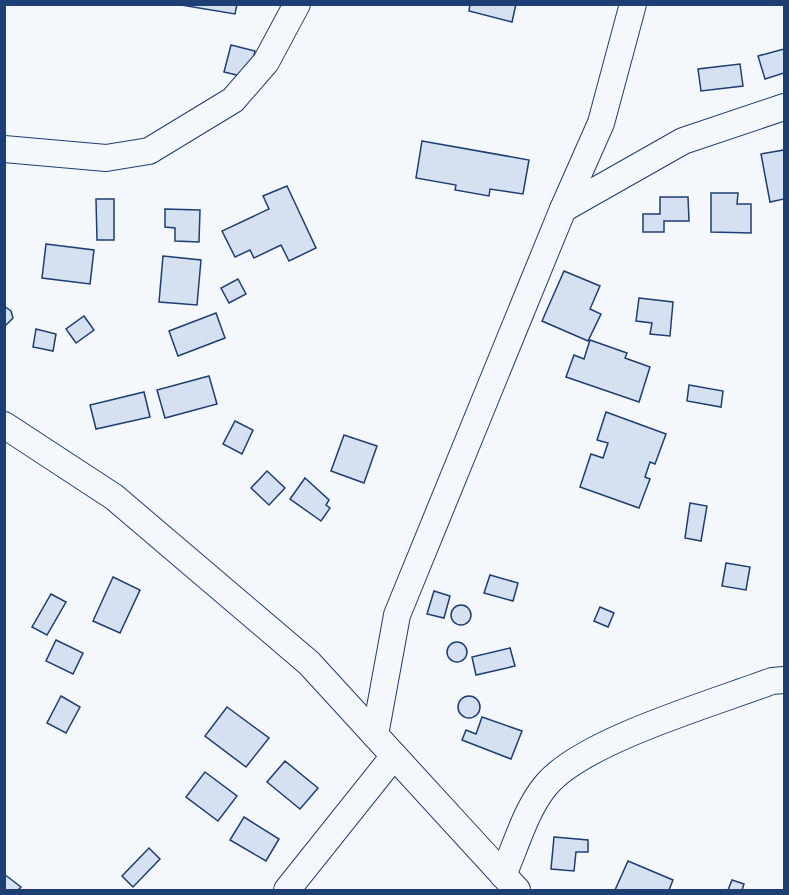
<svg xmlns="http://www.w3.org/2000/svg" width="789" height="895" viewBox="0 0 789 895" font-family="Arial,sans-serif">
  <rect width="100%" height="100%" fill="#f4f7fb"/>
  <g fill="#d5e0f0" stroke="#1d3f73" stroke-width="1.5">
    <path d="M175,4H237L235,14Z"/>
    <path d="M470,4H516L512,22L469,11Z"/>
    <path d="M231,45L255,51L249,78L224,72Z"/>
    <path d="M784,49V73L765,79L758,56Z"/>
    <path d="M740,64L743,86L701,91L698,69Z"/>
    <path d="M422,141L529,160L523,194L490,189L489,196L455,190L456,185L416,178Z"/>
    <path d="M784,150V199L770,202L761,154Z"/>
    <path d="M287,186L316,248L289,261L281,245L254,258L250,250L235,257L222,231L269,209L263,196Z"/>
    <path d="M711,193H738L737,204H751V233L711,232Z"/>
    <path d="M660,197H688L689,221H664V232H643V214H660Z"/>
    <path d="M96,199H114V240H97Z"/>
    <path d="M165,209L200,210L199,242L175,241V228L165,227Z"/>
    <path d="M46,244L94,250L90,284L42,278Z"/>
    <path d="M163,256L201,260L197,305L159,302Z"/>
    <path d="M564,271L600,286L590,309L601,314L588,341L542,321Z"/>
    <path d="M238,279L246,294L229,303L221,288Z"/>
    <path d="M639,298L673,302L670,336L650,334L652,323L636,321Z"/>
    <path d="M4,306L11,311L13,318L4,327Z"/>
    <path d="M216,313L225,338L178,356L169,331Z"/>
    <path d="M84,316L94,330L76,343L66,329Z"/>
    <path d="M36,329L56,334L53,351L33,347Z"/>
    <path d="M590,340L627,353L625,358L650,367L639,402L566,377L574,355L584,359Z"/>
    <path d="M209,376L217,404L165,418L157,390Z"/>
    <path d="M689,385L723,391L721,407L687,401Z"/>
    <path d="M144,392L150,417L96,429L90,405Z"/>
    <path d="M606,412L666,434L655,464L650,462L645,477L650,479L639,508L580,487L591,454L603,458L608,443L597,440Z"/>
    <path d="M235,421L253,430L242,454L223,444Z"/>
    <path d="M344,435L377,446L364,483L331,471Z"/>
    <path d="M267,471L285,488L269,505L251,488Z"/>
    <path d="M305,478L329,500L326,505L330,508L321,521L290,499Z"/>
    <path d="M690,503L707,506L701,541L685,538Z"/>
    <path d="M726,563L750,567L746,590L722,586Z"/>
    <path d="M490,575L518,583L513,601L484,593Z"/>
    <path d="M113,577L140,590L120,633L93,621Z"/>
    <path d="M434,591L450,596L444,618L427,614Z"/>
    <path d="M51,594L66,602L47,635L32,627Z"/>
    <circle cx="461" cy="615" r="10"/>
    <path d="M600,607L614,613L608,627L594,621Z"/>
    <path d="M56,640L83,653L73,674L46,661Z"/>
    <circle cx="457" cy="652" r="10"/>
    <path d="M510,648L515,666L476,675L472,657Z"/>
    <circle cx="469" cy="707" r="11"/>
    <path d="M61,696L80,707L66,733L47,723Z"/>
    <path d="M227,707L269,738L246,767L205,736Z"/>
    <path d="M482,717L522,731L511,759L462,740L466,730L476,734Z"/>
    <path d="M285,761L318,788L300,809L267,782Z"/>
    <path d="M205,772L237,796L218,821L186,797Z"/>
    <path d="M244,817L279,839L266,861L230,840Z"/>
    <path d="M554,837L588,840V852H576L574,871L551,869Z"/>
    <path d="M149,848L160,859L133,887L122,876Z"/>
    <path d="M628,861L673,880L669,890H615Z"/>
    <path d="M4,874L21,887L18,890H4Z"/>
    <path d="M732,880L744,884L742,890H728Z"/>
  </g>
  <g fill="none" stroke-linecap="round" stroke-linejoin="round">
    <g stroke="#1d3f73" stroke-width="28">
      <g id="minor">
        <path d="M4,149L106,158L149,151L233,100L266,62L297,4"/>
        <path d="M563,209L683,141L784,107"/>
        <path d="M4,425L114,497L309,663L517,890"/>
        <path d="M375,735L397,615L563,209L601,123L633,4"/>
        <path d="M503,875C516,846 526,808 547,784C585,740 714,703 772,681L784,680"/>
        <path d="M287,890L394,756"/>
      </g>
    </g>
    <use href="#minor" stroke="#f4f7fb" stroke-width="26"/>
  </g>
  <rect width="789" height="895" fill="none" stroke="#1d3f73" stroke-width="12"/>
</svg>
